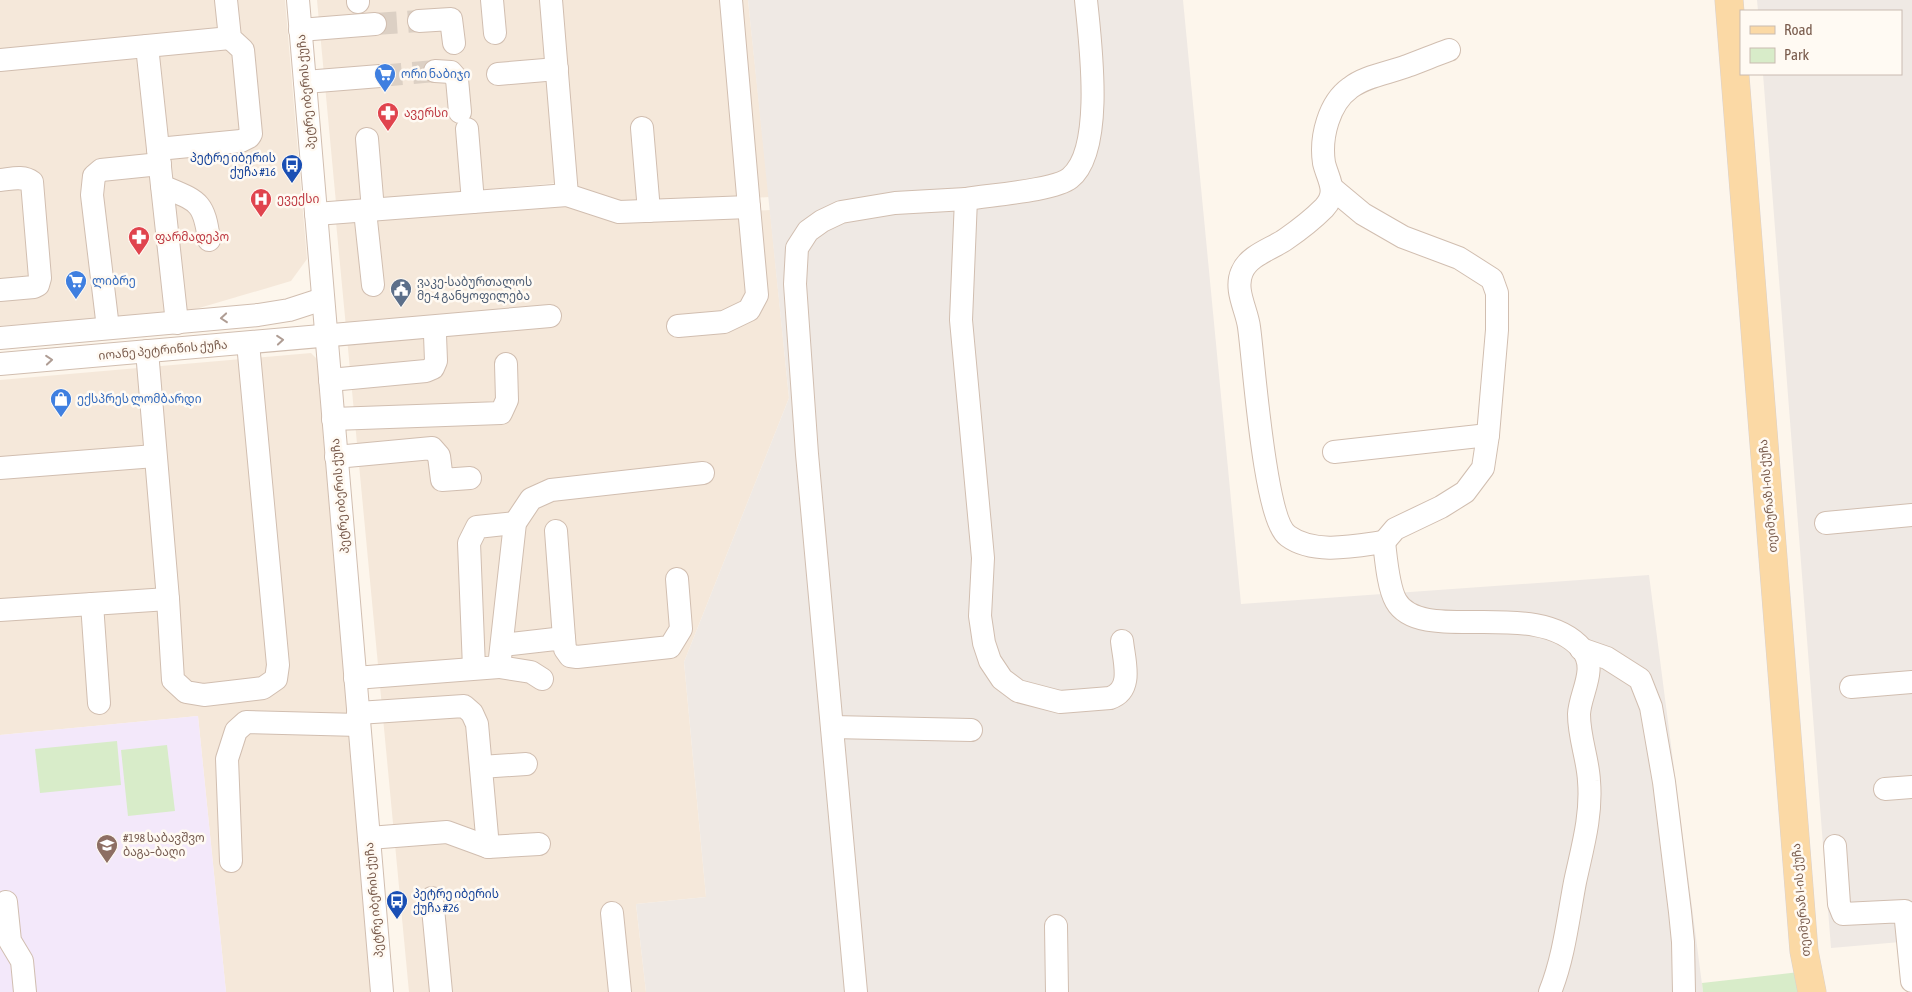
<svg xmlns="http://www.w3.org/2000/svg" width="1912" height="992" viewBox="0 0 1912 992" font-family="'Asap Condensed','Noto Sans Georgian',sans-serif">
  <rect width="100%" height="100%" fill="#fdf6ec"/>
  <g fill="#f5e8da">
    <path d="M0,0H285L307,259L291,281L189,311L0,326Z"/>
    <path d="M317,0H748L769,197L636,206L557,183L336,203Z"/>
    <path d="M558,203L609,220L770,210L789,398L684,662L706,897L636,904L646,992H409L336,222Z"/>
    <path d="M311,353L317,359L371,992H226L198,716L0,735V380Z"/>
  </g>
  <g fill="#efe9e4">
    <path d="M748,0H1183L1241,604L1649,575L1703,992H646L636,904L706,897L684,662L789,398Z"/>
    <path d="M1757,0H1912V941L1831,948L1763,74H1901V11H1758Z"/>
  </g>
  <path fill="#f3e8fa" d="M198,716L226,992H0V735Z"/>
  <g fill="#d8ecc9">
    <path d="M117,741L121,785L40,793L35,749Z"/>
    <path d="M167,745L175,811L128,816L121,750Z"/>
    <path d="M1799,972L1802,992H1703L1702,983Z"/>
  </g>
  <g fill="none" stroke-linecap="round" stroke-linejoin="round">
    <g stroke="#dcd0c4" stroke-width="22" stroke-dasharray="22 11" stroke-linecap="butt">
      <path d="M375,24L419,21"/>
      <path d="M380,76L435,71"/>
    </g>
    <g stroke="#d1beb0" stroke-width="24">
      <g id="minor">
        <path d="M298,0L382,992"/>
        <path d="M358,0V2"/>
        <path d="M492,0L495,33"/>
        <path d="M551,0L567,195"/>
        <path d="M1086,0C1090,41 1105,150 1070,178C1054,191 988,195 966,199L961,320L983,558L980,616L984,643L990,661L1002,679L1018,691L1060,702L1110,698C1134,690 1124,661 1122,641"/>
        <path d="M419,21L451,19L454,43"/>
        <path d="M300,30L375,24"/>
        <path d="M147,46L158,149"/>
        <path d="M1449,50C1435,55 1421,61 1407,66C1389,73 1365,76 1350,88C1329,103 1320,137 1324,163C1328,180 1339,192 1324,208C1313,219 1299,230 1286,239C1272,249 1249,255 1242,272C1234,290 1247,310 1249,327C1254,362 1264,519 1288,536C1314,555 1355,546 1384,542C1386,558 1388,587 1396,601C1421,646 1537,596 1582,649C1598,669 1580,693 1579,714C1579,738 1588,759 1589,781C1592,816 1582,849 1575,882C1568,919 1564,957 1550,992"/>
        <path d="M0,60L230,38"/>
        <path d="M435,71L451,72L457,79L460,112"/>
        <path d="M498,74L557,69"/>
        <path d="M305,82L380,76"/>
        <path d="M642,128L649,211"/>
        <path d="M467,129L473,202"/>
        <path d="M367,139L373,210"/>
        <path d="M0,180C11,179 23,175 32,182L40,278L38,285L34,287L0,290"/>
        <path d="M162,186C197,201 204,200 209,240"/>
        <path d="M1333,189L1363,214L1403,237L1459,258L1492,279L1497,293V330L1488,435L1483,468L1465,492L1441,507L1395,529L1384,542"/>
        <path d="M365,211L373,285"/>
        <path d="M316,214L567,195L619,212L749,207L731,0"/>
        <path d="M177,323L158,149L241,141L249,137L251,134L243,50L230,38L226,0"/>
        <path d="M678,326L724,322L749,310L757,295L749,207"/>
        <path d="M108,328L92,195L94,176L101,170L160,164"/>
        <path d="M0,338L258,315L289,310L323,299"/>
        <path d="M147,351L168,599L173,680L186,692L204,695L263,688L276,679L278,665L248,343"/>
        <path d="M0,364L550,316"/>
        <path d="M330,380L426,371L433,368L436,361L435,335"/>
        <path d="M333,419L501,413L507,400L506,364"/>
        <path d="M1334,452L1488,435"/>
        <path d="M336,457L432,448L439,456L442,480L470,478"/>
        <path d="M0,468L155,456"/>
        <path d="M1826,523L1912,515"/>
        <path d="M556,531L564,638"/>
        <path d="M92,604L99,703"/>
        <path d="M0,610L168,599"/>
        <path d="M503,645L564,638L565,649L570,656L577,657L670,647L681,629L677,579"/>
        <path d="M1581,649L1607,658L1640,679L1651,707L1664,782L1680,912L1683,942L1684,992"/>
        <path d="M499,667L531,672L542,679"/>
        <path d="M474,668L469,543L477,527L515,523"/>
        <path d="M355,678L499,667L515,523L531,499L551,490L703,473"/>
        <path d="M1851,687L1912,682"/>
        <path d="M358,713L464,706L472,713L477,724L488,847"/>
        <path d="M832,727L971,730"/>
        <path d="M481,767L526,764"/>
        <path d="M1885,789L1912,787"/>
        <path d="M369,838L447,832L488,847L539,844"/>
        <path d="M1835,846L1839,904L1843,914L1905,911L1912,981"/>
        <path d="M231,861L227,759L236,731L246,722L359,725"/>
        <path d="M432,898L441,992"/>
        <path d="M6,902L10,941L22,961L25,992"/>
        <path d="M612,913L620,992"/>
        <path d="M1056,926L1057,992"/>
        <path d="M856,992L807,454L795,284L797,248L808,231L822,221L841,212L895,203L966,199"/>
      </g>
    </g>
    <g stroke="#dad1cd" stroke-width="29">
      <path id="major" d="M1729,0L1804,951L1812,992"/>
    </g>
    <use href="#minor" stroke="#fff" stroke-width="22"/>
    <use href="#major" stroke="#fbd9a5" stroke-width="28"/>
  </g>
  <defs><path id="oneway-chevron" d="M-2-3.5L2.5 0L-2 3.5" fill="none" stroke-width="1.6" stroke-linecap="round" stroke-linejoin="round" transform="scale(1.25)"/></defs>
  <g stroke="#af9d94">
    <use href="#oneway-chevron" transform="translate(224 318) rotate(175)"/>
    <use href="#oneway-chevron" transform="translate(280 340) rotate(-5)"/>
    <use href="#oneway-chevron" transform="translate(49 360) rotate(-5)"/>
  </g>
  <defs>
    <g id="supermarket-pin" transform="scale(1.125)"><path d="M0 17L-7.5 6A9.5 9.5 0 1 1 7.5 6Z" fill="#3f7fe0" stroke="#fffaf3"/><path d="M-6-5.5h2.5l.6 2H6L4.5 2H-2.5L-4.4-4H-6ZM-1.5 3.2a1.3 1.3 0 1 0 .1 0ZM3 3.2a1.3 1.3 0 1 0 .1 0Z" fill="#fff"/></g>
    <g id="pharmacy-pin" transform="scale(1.125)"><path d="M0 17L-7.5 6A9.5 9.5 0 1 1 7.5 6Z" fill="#e0444e" stroke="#fffaf3"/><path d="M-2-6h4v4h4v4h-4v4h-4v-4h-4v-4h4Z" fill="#fff"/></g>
    <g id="bus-pin" transform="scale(1.125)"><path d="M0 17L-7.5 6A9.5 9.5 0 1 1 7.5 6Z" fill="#1a4fb4" stroke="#fffaf3"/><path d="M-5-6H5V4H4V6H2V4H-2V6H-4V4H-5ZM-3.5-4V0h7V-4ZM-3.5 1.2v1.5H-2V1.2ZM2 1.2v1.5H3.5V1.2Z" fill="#fff"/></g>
    <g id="hospital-pin" transform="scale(1.125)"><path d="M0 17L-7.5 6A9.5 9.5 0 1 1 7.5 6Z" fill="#e0444e" stroke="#fffaf3"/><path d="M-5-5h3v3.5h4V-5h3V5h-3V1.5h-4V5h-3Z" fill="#fff"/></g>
    <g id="civic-pin" transform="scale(1.125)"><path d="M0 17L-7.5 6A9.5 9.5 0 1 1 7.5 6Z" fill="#5c6f8a" stroke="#fffaf3"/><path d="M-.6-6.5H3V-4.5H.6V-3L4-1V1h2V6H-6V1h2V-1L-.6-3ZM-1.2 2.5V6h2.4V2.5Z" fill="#fff"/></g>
    <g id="shop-pin" transform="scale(1.125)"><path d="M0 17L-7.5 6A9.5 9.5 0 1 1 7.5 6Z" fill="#3f7fe0" stroke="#fffaf3"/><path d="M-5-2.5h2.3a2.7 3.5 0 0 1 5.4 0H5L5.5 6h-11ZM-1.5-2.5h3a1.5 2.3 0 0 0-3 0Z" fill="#fff"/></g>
    <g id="school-pin" transform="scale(1.125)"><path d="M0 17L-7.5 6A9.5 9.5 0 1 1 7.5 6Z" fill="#8d6e63" stroke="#fffaf3"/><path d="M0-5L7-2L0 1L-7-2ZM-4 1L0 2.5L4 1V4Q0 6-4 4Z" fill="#fff"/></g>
  </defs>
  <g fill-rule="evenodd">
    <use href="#supermarket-pin" x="385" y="74"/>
    <use href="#pharmacy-pin" x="388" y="113"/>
    <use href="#bus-pin" x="292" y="165"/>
    <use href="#hospital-pin" x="261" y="199"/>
    <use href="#pharmacy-pin" x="139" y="237"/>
    <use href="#supermarket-pin" x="76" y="281"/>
    <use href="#civic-pin" x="401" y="289"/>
    <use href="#shop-pin" x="61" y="399"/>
    <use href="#school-pin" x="107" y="845"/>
    <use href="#bus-pin" x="397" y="901"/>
  </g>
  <g text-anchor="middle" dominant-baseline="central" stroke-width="5" stroke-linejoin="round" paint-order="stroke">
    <g font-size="12" fill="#366cbe" stroke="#fffaf3" text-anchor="start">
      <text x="401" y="74">ორი ნაბიჯი</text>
      <text x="92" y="281">ლიბრე</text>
      <text x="77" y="399">ექსპრეს ლომბარდი</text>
    </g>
    <g font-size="12" fill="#7a5c4d" stroke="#fffaf3">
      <text transform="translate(306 92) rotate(-95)">პეტრე იბერის ქუჩა</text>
      <text transform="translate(163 350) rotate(-5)">იოანე პეტრიწის ქუჩა</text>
      <text transform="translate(340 496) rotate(-95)">პეტრე იბერის ქუჩა</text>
      <text transform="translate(1768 496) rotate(-95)">თეიმურაზ I-ის ქუჩა</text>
      <text transform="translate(374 900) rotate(-95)">პეტრე იბერის ქუჩა</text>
      <text transform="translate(1801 900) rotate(-95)">თეიმურაზ I-ის ქუჩა</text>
    </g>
    <g font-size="12" fill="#be3a42" stroke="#fffaf3" text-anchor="start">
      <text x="404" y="113">ავერსი</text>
      <text x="277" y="199">ევექსი</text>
      <text x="155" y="237">ფარმადეპო</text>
    </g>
    <g font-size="12" fill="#164399" stroke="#fffaf3" text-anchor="end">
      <text x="276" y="158">პეტრე იბერის<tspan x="276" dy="14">ქუჩა #16</tspan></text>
      <text x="413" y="894" text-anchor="start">პეტრე იბერის<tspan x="413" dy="14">ქუჩა #26</tspan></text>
    </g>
    <g font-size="12" fill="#4e5e75" stroke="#fffaf3" text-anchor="start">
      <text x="417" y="282">ვაკე-საბურთალოს<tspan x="417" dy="14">მე-4 განყოფილება</tspan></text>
    </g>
    <g font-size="12" fill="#785e54" stroke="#fffaf3" text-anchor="start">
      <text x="123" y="838">#198 საბავშვო<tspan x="123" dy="14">ბაგა–ბაღი</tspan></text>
    </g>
  </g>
  <rect x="1740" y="10" width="162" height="65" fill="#fffaf3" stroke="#cabbb1"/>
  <rect x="1750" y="26" width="25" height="8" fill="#fbd9a5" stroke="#cabbb1"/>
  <text x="1784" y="35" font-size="15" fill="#7a5c4d">Road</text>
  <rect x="1750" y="48" width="25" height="15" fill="#d8ecc9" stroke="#cabbb1"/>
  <text x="1784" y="60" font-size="15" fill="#7a5c4d">Park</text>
</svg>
